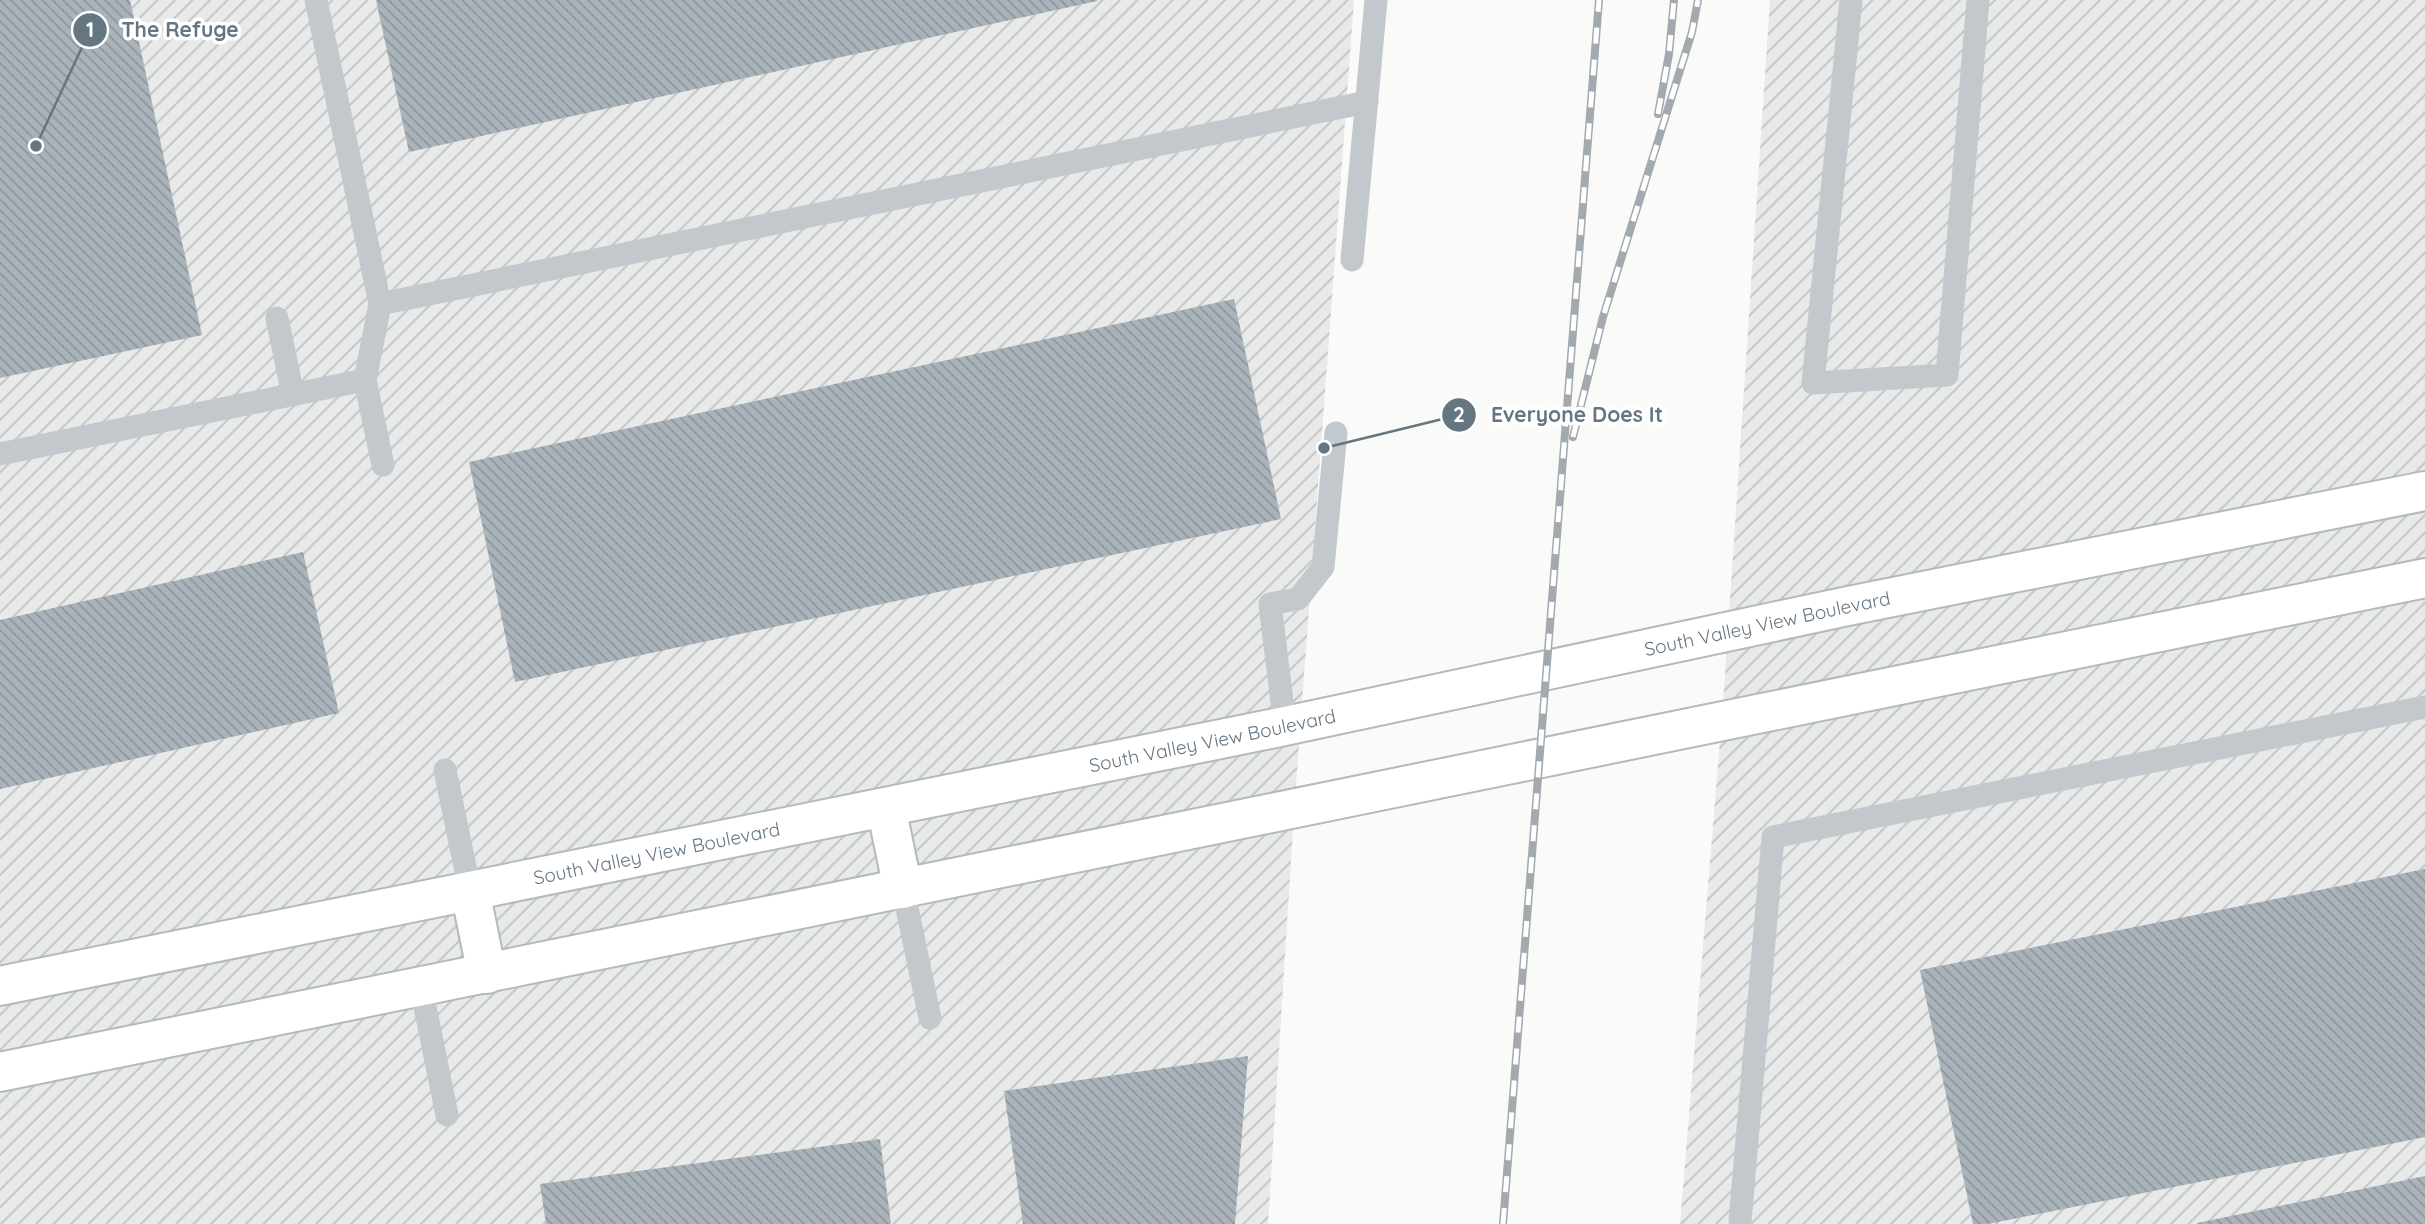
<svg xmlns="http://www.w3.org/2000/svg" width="2425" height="1224" viewBox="0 0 2425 1224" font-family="Quicksand,sans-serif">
  <defs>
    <pattern id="industrial-furrows" width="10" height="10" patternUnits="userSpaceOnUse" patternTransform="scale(1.75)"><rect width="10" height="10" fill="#e8e9e9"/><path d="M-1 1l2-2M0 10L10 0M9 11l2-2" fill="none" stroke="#c0c1c2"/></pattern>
    <pattern id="building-back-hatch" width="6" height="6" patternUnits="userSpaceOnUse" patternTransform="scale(1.75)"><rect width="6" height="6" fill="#aab3b9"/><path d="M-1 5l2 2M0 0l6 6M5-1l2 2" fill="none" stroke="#8e969c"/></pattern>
  </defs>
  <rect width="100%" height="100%" fill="#fafaf8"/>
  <g fill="url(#industrial-furrows)">
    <path d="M0,0H1354L1295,798L1268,1224H0Z"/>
    <path d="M1770,0H2425V1224H1680L1723,705Z"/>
  </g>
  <g fill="url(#building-back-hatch)">
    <path d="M0,0H130L202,335L0,378Z"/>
    <path d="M376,0H1097V1L409,152Z"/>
    <path d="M1234,299L1281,519L515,682L469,462Z"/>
    <path d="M303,552L339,713L0,789V620Z"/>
    <path d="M2425,869V1137L1988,1224H1973L1920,970Z"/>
    <path d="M1248,1056L1235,1224H1023L1004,1091Z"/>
    <path d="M880,1139L891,1224H546L540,1184Z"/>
    <path d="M2425,1176V1224H2197V1223Z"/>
  </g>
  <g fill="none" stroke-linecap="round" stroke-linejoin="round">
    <g stroke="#b3babf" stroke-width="42">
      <g id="secondary">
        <path d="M886,807L903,889"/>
        <path d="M470,891L487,974"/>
        <path id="s1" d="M0,986L1285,726L1848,606L2425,491"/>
        <path d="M0,1072L2425,578"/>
      </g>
    </g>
    <g stroke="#c3c8cc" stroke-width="23">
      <path d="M316,0L380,304L365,380"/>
      <path d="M1851,0L1813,383L1947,375L1978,0"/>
      <path d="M1352,260L1376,0"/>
      <path d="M380,304L1367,102"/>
      <path d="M277,318L293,395"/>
      <path d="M0,454L365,380L383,465"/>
      <path d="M1285,726L1270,604L1298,599L1323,567L1336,433"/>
      <path d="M445,770L470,891"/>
      <path d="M903,889L930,1018"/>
      <path d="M421,987L447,1115"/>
      <path d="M1740,1222L1773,837L2425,707"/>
    </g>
    <use href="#secondary" stroke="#fff" stroke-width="38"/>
    <g stroke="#a2aab0" stroke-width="8">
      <g id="rail">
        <path d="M1658,114L1669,54L1674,0"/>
        <path d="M1573,437L1603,317L1692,32L1698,0"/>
        <path d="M1503,1224L1599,0"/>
      </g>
    </g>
    <use href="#rail" stroke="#fff" stroke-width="5" stroke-dasharray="16" stroke-linecap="butt"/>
  </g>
  <g text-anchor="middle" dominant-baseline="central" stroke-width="7" stroke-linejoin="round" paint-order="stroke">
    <g font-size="19" fill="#657683" stroke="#fff">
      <text stroke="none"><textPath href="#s1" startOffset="1804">South Valley View Boulevard</textPath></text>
      <text stroke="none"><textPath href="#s1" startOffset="1237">South Valley View Boulevard</textPath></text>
      <text stroke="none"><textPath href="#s1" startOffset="670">South Valley View Boulevard</textPath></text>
    </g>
  </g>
  <path fill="none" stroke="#657683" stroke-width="2.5" d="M36 146L90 30M1324 448L1459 415"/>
  <g fill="#657683" stroke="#fff" stroke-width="2.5">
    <circle cx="36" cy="146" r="7"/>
    <circle cx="1324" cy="448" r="7"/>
    <circle cx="90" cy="30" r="18"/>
    <circle cx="1459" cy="415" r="18"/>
  </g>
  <g font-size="21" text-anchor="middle" font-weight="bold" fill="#fff">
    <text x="90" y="37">1</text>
    <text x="1459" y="422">2</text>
  </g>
  <g font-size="21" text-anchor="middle" font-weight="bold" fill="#657683" stroke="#fff" stroke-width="7" stroke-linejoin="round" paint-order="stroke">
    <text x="180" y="37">The Refuge</text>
    <text x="1577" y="422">Everyone Does It</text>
  </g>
</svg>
